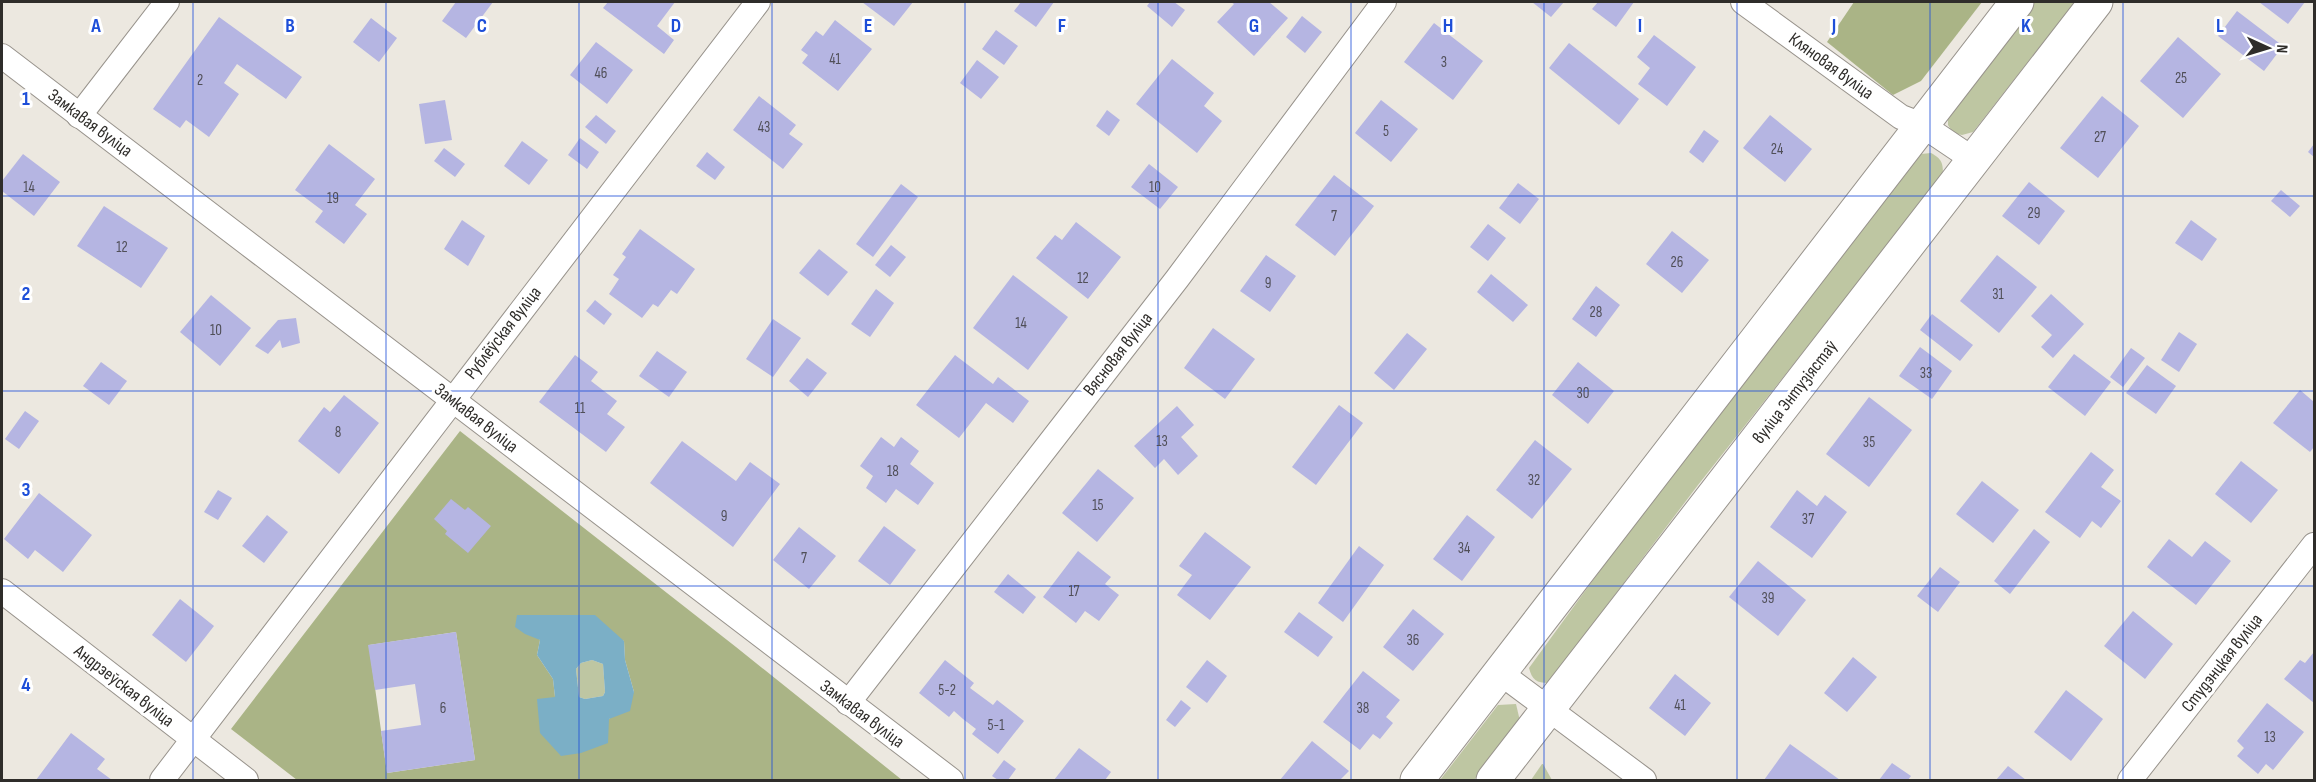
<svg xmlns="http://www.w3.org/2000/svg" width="2316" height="782" viewBox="0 0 2316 782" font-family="'Sofia Sans Condensed',sans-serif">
  <rect width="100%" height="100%" fill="#ece8e0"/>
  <g fill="#bec6a2">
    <path d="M2035,2H2075L1973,132L1962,135L1953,133L1948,125V114Z"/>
    <path d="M1931,153C1942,159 1943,163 1943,175L1698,485L1548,683C1537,683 1532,680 1529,668L1674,469L1921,154Z"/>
    <path d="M592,660L603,664L605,692L603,696L585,699L579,697L576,669L581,663Z"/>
    <path d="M1516,704L1520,721L1474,780H1440L1498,705Z"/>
    <path d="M1543,764L1552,780H1531L1542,764Z"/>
  </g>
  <g fill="#aab486" fill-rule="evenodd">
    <path d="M1854,2H1982L1921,81L1893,95L1827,42Z"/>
    <path d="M460,431L736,647L902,780H297L231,729ZM538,615L561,617L624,641L625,660L634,692L609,719L555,697L553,679L537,655L540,640L517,616ZM456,632L475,760L387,773L369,645Z"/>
  </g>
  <path fill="#7bafc6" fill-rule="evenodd" d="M517,615H595L624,641L625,660L634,692L630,711L609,719L608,743L581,753L561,756L540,733L537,699L555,697L553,679L537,655L540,640L525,634L515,627ZM592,660L603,664L605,692L603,696L585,699L579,697L576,669L581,663Z"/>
  <g fill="#b5b5e2">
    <path d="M456,2H493L466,38L442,21Z"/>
    <path d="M608,2H675L657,26L674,40L664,54L603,8Z"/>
    <path d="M862,2H913L894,26Z"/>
    <path d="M1021,2H1054L1036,27L1014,11Z"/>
    <path d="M1150,2H1174L1185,10L1172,27L1147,6Z"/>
    <path d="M1231,2H1269L1288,18L1254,56L1217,22L1234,4Z"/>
    <path d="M1532,2H1564L1551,17Z"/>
    <path d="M1598,2H1634L1616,27L1592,9Z"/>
    <path d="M2259,2H2305L2288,24Z"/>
    <path d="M2237,11L2283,46L2264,71L2218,36Z"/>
    <path d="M1302,16L1322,32L1305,53L1286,37Z"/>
    <path d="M219,17L302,77L286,99L237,64L224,83L239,94L209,137L186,120L180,128L153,109Z"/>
    <path d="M371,18L397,38L379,62L353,42Z"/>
    <path d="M835,20L872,49L838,91L802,63L808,55L801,50L816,31L823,36Z"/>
    <path d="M1434,23L1483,61L1453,100L1404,62Z"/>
    <path d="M996,30L1018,46L1004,65L982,49Z"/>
    <path d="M1654,35L1696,67L1667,106L1638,84L1650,68L1637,57Z"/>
    <path d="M2178,37L2221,74L2183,118L2140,81Z"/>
    <path d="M596,42L633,70L607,104L570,75Z"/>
    <path d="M1569,43L1639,99L1619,125L1549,68Z"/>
    <path d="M1172,59L1214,93L1204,106L1222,121L1197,153L1136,104Z"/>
    <path d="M977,60L999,77L981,99L960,83Z"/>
    <path d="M759,96L796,125L789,134L803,144L783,169L733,130Z"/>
    <path d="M2102,96L2139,126L2098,178L2060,148Z"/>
    <path d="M445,100L452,140L425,144L419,104Z"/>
    <path d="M1381,100L1418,129L1391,162L1355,133Z"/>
    <path d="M1107,110L1120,120L1109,136L1096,126Z"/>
    <path d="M596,115L616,131L606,144L585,127Z"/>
    <path d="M1770,115L1812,149L1785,182L1743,148Z"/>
    <path d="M1704,130L1719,141L1703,163L1689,152Z"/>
    <path d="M580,138L599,152L587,169L568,155Z"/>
    <path d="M522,141L548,160L529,185L504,166Z"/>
    <path d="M329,144L375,179L355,205L367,214L344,244L315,222L323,211L295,190Z"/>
    <path d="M2314,144V157L2308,152Z"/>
    <path d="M444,148L465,164L455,177L434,161Z"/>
    <path d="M707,152L725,167L715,180L696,166Z"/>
    <path d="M23,154L60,182L34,216L2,191V181Z"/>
    <path d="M1149,164L1178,187L1160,209L1131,187Z"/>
    <path d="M1334,175L1374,206L1335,256L1295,225Z"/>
    <path d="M2029,182L2065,211L2039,245L2002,216Z"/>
    <path d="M1518,183L1539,199L1520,224L1499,208Z"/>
    <path d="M901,184L918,197L873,257L856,244Z"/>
    <path d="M2281,190L2300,206L2290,217L2271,201Z"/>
    <path d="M104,206L168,248L141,288L77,246Z"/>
    <path d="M462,220L485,236L468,266L444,249Z"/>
    <path d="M2191,220L2217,239L2202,261L2175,243Z"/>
    <path d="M1076,222L1121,257L1088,299L1036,258L1055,235L1062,240Z"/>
    <path d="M1488,224L1506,238L1488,261L1470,247Z"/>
    <path d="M640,229L695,269L677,294L671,290L658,307L653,304L642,318L609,294L619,279L613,275L626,257L622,254Z"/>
    <path d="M1672,231L1709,260L1682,293L1646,264Z"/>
    <path d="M891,245L906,257L890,277L875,265Z"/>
    <path d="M819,249L848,272L828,296L799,273Z"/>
    <path d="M1266,255L1296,276L1270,312L1240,291Z"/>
    <path d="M1997,255L2037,287L1999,333L1960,301Z"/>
    <path d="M1491,274L1528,305L1513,322L1477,292Z"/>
    <path d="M1013,275L1068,317L1028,370L973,328Z"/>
    <path d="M1596,286L1620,305L1596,337L1572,319Z"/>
    <path d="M876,289L894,303L870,337L851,324Z"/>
    <path d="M2051,294L2084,324L2053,358L2041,347L2052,335L2031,316Z"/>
    <path d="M211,295L251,328L220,366L180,332Z"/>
    <path d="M595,300L612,314L604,325L586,311Z"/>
    <path d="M1932,314L1973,345L1960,361L1920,330Z"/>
    <path d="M296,318L300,343L282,348L280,340L268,354L255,346L278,320Z"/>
    <path d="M773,319L801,338L773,377L746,359Z"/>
    <path d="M1213,328L1255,359L1225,399L1184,368Z"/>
    <path d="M2179,332L2197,344L2179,372L2161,360Z"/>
    <path d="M1407,333L1427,349L1394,390L1374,373Z"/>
    <path d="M1920,347L1952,371L1932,399L1899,376Z"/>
    <path d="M2131,348L2145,358L2123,387L2110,377Z"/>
    <path d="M657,351L687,372L669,397L639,376Z"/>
    <path d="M2074,354L2111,382L2085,416L2048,387Z"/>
    <path d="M575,355L598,372L591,381L617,401L607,414L625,427L606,452L539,402Z"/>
    <path d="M955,355L993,384L998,377L1029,401L1013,423L986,403L959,438L916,405Z"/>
    <path d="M807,358L827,373L808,397L789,381Z"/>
    <path d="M101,362L127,381L109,405L83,386Z"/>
    <path d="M1578,362L1614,391L1588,424L1552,395Z"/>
    <path d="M2147,365L2176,386L2156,414L2126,393Z"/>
    <path d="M2300,390L2314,402V447L2310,452L2273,423Z"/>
    <path d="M344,395L379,423L339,474L298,441L324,407L330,412Z"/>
    <path d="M1869,397L1912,430L1869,487L1826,454Z"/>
    <path d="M1339,405L1363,423L1316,485L1292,467Z"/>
    <path d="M1177,406L1194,425L1181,437L1198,456L1178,475L1164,459L1155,468L1134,446Z"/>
    <path d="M25,411L39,421L19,449L5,439Z"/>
    <path d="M881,437L894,447L901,437L919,451L910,464L934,483L918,505L896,489L886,503L866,488L873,476L860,466Z"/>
    <path d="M1535,440L1572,469L1532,519L1496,490Z"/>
    <path d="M682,441L736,481L750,462L780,484L733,547L650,483Z"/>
    <path d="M2091,452L2114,470L2101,487L2121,501L2101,528L2092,521L2080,538L2045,512Z"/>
    <path d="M2241,461L2278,490L2251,523L2215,494Z"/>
    <path d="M1098,469L1134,498L1097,542L1062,513Z"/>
    <path d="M1982,481L2019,510L1993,543L1956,514Z"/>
    <path d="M218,490L232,498L218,520L204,512Z"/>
    <path d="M1797,490L1817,506L1825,495L1847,512L1812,558L1770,527Z"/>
    <path d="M39,493L92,535L63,572L35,550L28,559L4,539Z"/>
    <path d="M451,499L465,510L468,507L491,526L468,553L445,534L447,531L434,519Z"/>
    <path d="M267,515L288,532L264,563L242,546Z"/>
    <path d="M1467,515L1495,537L1462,581L1433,559Z"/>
    <path d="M884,526L916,550L890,585L858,561Z"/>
    <path d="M799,527L836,556L809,589L773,560Z"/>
    <path d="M2034,529L2050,542L2010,594L1994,581Z"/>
    <path d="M1205,532L1251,567L1210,620L1177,595L1192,575L1179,566Z"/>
    <path d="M2169,539L2192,557L2205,541L2231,561L2196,605L2147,567Z"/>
    <path d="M1359,546L1384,565L1343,622L1318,603Z"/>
    <path d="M1078,551L1111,577L1105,584L1119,595L1099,621L1085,611L1076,623L1043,597Z"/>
    <path d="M1758,561L1806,600L1778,636L1729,597Z"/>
    <path d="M1940,567L1960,582L1938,612L1917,596Z"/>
    <path d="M1008,574L1036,597L1023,614L994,592Z"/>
    <path d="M180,599L214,626L186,662L152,635Z"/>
    <path d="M1413,609L1444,634L1413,671L1383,647Z"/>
    <path d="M2133,611L2173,644L2145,679L2104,646Z"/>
    <path d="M1299,612L1333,637L1318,657L1284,632Z"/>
    <path d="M456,632L475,760L387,773L381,731L421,725L415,684L375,690L368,645Z"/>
    <path d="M2314,652V703L2284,679L2300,660L2305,663Z"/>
    <path d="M1853,657L1877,677L1847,712L1824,693Z"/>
    <path d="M945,660L974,683L970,688L993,705L997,700L1024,721L998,754L972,734L976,729L963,719L954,711L949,717L919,693Z"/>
    <path d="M1207,660L1227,676L1207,703L1186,687Z"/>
    <path d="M1363,671L1400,700L1386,717L1393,723L1380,739L1373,734L1360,750L1323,722Z"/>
    <path d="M1675,674L1711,703L1685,736L1649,708Z"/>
    <path d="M2066,690L2103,719L2071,761L2034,732Z"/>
    <path d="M1181,700L1191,708L1175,727L1166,720Z"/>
    <path d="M2267,703L2304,732L2273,770L2266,764L2258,774L2237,756L2244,748L2237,741Z"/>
    <path d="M71,733L105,759L97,769L112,780H36Z"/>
    <path d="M1312,741L1349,771L1340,780H1280Z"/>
    <path d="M1790,744L1840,780H1764Z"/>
    <path d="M1079,748L1111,772L1105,780H1054Z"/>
    <path d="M1004,760L1016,769L1008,780H998L992,776Z"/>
    <path d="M1892,763L1911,776L1908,780H1879Z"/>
    <path d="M2008,766L2026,780H1996Z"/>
  </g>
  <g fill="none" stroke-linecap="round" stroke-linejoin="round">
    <g stroke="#98938c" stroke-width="26">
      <g id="street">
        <path d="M1743,2L1901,117L1922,125L1974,160"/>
        <path d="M2,56L951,780"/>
        <path d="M79,116L167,2"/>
        <path d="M2,591L246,780"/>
        <path d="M1499,672L1644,780"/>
        <path d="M848,703L1177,279L1384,2"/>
        <path d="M162,780L758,2"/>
        <path d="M2130,780L2314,545"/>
      </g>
    </g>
    <g stroke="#98938c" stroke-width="35">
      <g id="secondary">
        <path d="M1417,780L2017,2"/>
        <path d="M1493,780L2096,2"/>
      </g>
    </g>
    <use href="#street" stroke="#fff" stroke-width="24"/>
    <use href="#secondary" stroke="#fff" stroke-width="33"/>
  </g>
  <path fill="none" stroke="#1d4ed8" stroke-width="1.5" stroke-opacity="0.55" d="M193,2V780M386,2V780M579,2V780M772,2V780M965,2V780M1158,2V780M1351,2V780M1544,2V780M1737,2V780M1930,2V780M2123,2V780M2,196H2314M2,391H2314M2,586H2314"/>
  <g text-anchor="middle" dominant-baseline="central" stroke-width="6" stroke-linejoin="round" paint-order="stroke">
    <g font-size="15" fill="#504f58">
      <text x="835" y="59">41</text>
      <text x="1444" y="62">3</text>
      <text x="601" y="73">46</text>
      <text x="2181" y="78">25</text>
      <text x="200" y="80">2</text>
      <text x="764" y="127">43</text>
      <text x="1386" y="131">5</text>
      <text x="2100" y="137">27</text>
      <text x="1777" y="149">24</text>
      <text x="29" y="187">14</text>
      <text x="1155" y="187">10</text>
      <text x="333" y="198">19</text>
      <text x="2034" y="213">29</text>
      <text x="1334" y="216">7</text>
      <text x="122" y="247">12</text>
      <text x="1677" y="262">26</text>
      <text x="1083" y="278">12</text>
      <text x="1268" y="283">9</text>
      <text x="1998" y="294">31</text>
      <text x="1596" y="312">28</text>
      <text x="1021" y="323">14</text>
      <text x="216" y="330">10</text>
      <text x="1926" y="373">33</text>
      <text x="1583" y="393">30</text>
      <text x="580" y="408">11</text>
      <text x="338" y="432">8</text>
      <text x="1162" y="441">13</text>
      <text x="1869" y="442">35</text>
      <text x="893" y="471">18</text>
      <text x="1534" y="480">32</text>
      <text x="1098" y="505">15</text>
      <text x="724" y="516">9</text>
      <text x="1808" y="519">37</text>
      <text x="1464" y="548">34</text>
      <text x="804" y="558">7</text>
      <text x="1074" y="591">17</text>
      <text x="1768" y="598">39</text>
      <text x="1413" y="640">36</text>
      <text x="947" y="690">5-2</text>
      <text x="1680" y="705">41</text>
      <text x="443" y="708">6</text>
      <text x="1363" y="708">38</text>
      <text x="996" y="725">5-1</text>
      <text x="2270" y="737">13</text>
    </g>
    <g font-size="18" fill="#2f2d2a" stroke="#fff">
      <text transform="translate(1831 66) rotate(36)">Кляновая вуліца</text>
      <text transform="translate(90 123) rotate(37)">Замкавая вуліца</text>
      <text transform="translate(503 333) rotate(-52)">Рублёўская вуліца</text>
      <text transform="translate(1118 354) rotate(-52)">Вясновая вуліца</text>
      <text transform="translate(1795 392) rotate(-52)">вуліца Энтузіястаў</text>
      <text transform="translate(476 418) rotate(38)">Замкавая вуліца</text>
      <text transform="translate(2222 663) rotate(-52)">Студэнцкая вуліца</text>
      <text transform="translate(124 686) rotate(38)">Андрэеўская вуліца</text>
      <text transform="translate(862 714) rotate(37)">Замкавая вуліца</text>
    </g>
  </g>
  <g font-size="20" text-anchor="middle" font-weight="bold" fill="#1d4ed8" stroke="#fff" stroke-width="6" stroke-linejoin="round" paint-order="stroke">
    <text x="96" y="32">A</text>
    <text x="290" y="32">B</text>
    <text x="482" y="32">C</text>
    <text x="676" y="32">D</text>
    <text x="868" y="32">E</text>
    <text x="1062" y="32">F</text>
    <text x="1254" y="32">G</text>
    <text x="1448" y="32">H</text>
    <text x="1640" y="32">I</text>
    <text x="1834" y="32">J</text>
    <text x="2026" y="32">K</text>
    <text x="2220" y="32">L</text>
    <text x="26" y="105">1</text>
    <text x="26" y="300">2</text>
    <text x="26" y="496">3</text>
    <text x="26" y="691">4</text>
  </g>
  <rect width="2316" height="782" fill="none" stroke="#2f2d2a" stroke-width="6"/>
  <g transform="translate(2268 48) rotate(94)" stroke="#ffffff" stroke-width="4.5" paint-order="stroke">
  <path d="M0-4.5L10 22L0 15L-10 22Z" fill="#2f2d2a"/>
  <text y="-9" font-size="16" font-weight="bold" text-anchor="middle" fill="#2f2d2a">N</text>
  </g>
</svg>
